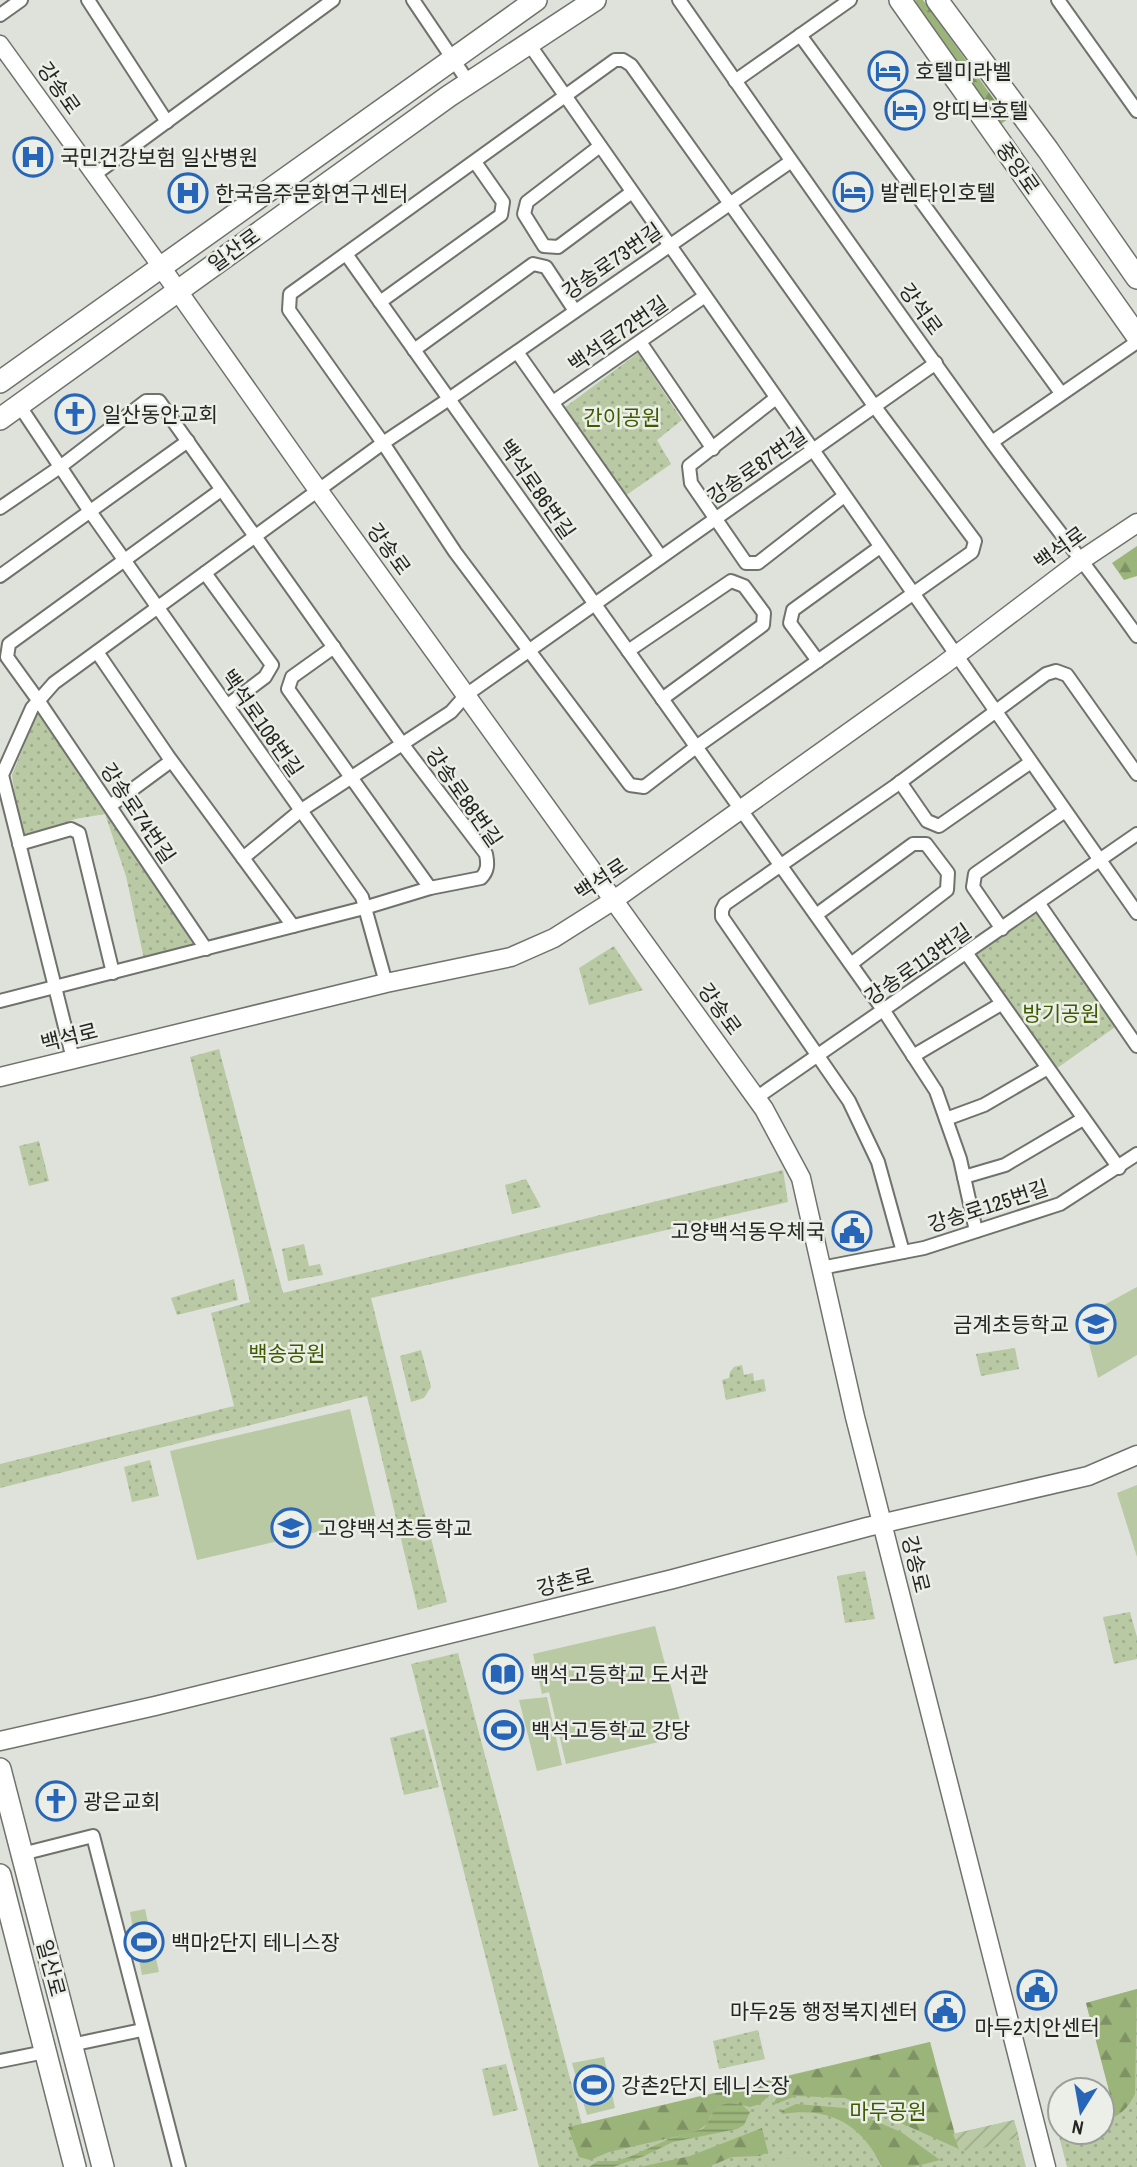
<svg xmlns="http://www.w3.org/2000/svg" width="1137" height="2167" viewBox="0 0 1137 2167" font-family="'Archivo Narrow','Noto Sans KR',sans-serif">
  <defs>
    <pattern id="grass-dots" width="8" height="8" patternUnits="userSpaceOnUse" patternTransform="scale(1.75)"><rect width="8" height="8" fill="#b8c9a4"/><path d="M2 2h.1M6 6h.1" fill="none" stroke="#9eac8d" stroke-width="1.8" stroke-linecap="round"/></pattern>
    <pattern id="forest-firs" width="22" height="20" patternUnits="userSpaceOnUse" patternTransform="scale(1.75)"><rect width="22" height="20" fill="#9bb47a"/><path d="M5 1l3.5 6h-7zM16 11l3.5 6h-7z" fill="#7e9264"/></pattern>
    <pattern id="garden-furrows" width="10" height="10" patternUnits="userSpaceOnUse" patternTransform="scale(1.75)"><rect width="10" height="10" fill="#b8c9a4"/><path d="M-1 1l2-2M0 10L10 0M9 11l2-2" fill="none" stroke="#9eac8d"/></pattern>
    <pattern id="water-rules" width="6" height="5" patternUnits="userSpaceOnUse" patternTransform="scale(1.75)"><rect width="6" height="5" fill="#9cb67c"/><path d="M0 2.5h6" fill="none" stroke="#7f9465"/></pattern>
  </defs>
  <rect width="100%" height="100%" fill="#dee2da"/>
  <g fill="url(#grass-dots)">
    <path d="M638,353L682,420L657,440L671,464L625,496L564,408Z"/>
    <path d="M38,711L171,908L193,945L175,952L144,959L126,876L105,814L75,819L25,837L17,811L12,775Z"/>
    <path d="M1036,912L1118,1025L1053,1071L976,954Z"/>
    <path d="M614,946L643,990L589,1005L579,968Z"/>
    <path d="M219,1049L283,1293L783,1170L788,1202L371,1298L447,1602L418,1610L367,1396L0,1488V1464L234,1406L211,1313L250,1302L190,1057Z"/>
    <path d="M39,1141L49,1181L29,1186L19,1146Z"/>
    <path d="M526,1179L541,1207L512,1214L505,1185Z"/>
    <path d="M304,1244L309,1266L320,1264L323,1275L288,1281L282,1249Z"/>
    <path d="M234,1279L238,1300L177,1315L171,1298Z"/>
    <path d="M1015,1348L1019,1369L981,1376L976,1354Z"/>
    <path d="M421,1350L431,1387L424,1398L411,1402L400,1356Z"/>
    <path d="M742,1365L744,1375L753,1373L754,1381L764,1379L766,1391L726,1400L722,1380L729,1378L730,1372L734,1367Z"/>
    <path d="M150,1460L159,1496L132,1502L124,1467Z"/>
    <path d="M865,1571L875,1619L845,1623L837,1576Z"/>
    <path d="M1130,1612L1137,1637V1659L1114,1664L1103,1617Z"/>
    <path d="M458,1653L582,2124L930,2042L953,2134L1014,2120L1026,2167H539L411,1664Z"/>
    <path d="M424,1729L439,1787L404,1795L390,1738Z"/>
    <path d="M1137,1989V2167H1067L1052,2109L1060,2107V2132H1102V2097L1110,2094L1086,2003Z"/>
    <path d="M758,2030L765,2059L719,2069L713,2041Z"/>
    <path d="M506,2064L518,2110L493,2116L482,2069Z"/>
  </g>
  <g fill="url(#forest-firs)">
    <path d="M916,0H923L1008,119L1001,124L913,2Z"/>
    <path d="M1137,546V576L1124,580L1112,563Z"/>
    <path d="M1137,1989L1135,2094C1127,2110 1119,2117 1102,2121V2097L1110,2094L1086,2003Z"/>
    <path d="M930,2042L959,2149L845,2098L796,2096L773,2105L776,2099L781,2095L788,2076Z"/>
    <path d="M776,2079L774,2091L760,2104L750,2107L742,2105L711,2115L707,2124L696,2132L609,2152L590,2160L579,2157L568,2127Z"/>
    <path d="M796,2104L845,2108L901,2132L940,2160L913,2167H882C862,2124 829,2106 782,2114L781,2111Z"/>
    <path d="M762,2128L768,2152L760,2156L732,2157L708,2167H640L690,2156Z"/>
  </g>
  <path fill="url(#garden-furrows)" d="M1014,2120L1019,2137L970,2152L959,2149L953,2134Z"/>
  <g fill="#b8c9a4">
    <path d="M1137,1287V1355L1098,1378L1082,1317Z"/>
    <path d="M350,1409L376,1518L197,1560L170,1451Z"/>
    <path d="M1137,1485V1557L1117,1493Z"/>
    <path d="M655,1626L684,1736L566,1764L549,1692L542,1694L533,1654Z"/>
    <path d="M547,1697L562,1765L537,1771L519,1700Z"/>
    <path d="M145,1909L159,1972L142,1975L130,1912Z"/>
    <path d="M604,2057L615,2108L587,2115L572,2063Z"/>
    <path d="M796,2157L814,2161L825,2167H763L778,2160Z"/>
  </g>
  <path fill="url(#water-rules)" d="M729,2103L742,2105L750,2112L744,2125L737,2129L673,2142L644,2156L613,2167H589L598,2161H616L629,2157L669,2139L703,2129C713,2118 711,2106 729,2103Z"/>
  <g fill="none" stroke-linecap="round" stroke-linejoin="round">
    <g stroke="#70736d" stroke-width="16">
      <g id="minor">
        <path d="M88,0L167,122"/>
        <path d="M413,0L469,83"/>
        <path d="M679,0C782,148 885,295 991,441C1039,507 1090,569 1137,636"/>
        <path d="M1058,0L1137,111"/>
        <path d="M0,15L21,0"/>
        <path d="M800,35L1061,393"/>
        <path d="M529,44L1137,913"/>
        <path d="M615,60H623L631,65L875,407L975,541L972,552L696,747L644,787L630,785L455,552L383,443L289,310L290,294Z"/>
        <path d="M735,81L850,0"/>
        <path d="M600,146L527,202L524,214L544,246L558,247L632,192"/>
        <path d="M94,175L333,0"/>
        <path d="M346,254L884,1011L936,1091L960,1159L976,1231"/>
        <path d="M380,302L501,215L503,202L475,162"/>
        <path d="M640,342L713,449"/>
        <path d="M414,350L533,264L546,267L575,311"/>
        <path d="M517,352L661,557"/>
        <path d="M776,398L689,466L691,483L746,563H758L844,496"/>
        <path d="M553,402L705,296"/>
        <path d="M19,405L89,510L362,897L386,983"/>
        <path d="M992,442L1137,342"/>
        <path d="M0,508L60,467L146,401H159L403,745L486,854C488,864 488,871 481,878L430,888L364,908L0,1001"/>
        <path d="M205,573L272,665L265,677L228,705"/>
        <path d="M0,576L188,441"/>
        <path d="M334,647L292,677L288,689L430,888"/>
        <path d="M628,651L731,581L744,586L764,613L763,625L662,699"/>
        <path d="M97,652L168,756L293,926"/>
        <path d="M818,661L790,623L793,610L880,547"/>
        <path d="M900,782L927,821L939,826L1031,762"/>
        <path d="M110,806L171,761"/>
        <path d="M19,844L71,829L79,833L113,973"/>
        <path d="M243,858L300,811L451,712L466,695L936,363"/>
        <path d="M1039,904L1137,1046"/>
        <path d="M816,915L913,844H926L948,873L947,890L851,964"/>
        <path d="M1002,929L973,887L975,874L1065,811"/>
        <path d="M206,949L38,700L7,657L9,644L221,490"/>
        <path d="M967,954L1119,1168"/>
        <path d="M913,1056L1001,1004"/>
        <path d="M73,1059L2,775L32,708L54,683L383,443L449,399L790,162"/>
        <path d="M756,1098L1137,834"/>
        <path d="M946,1119L984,1105L1046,1069"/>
        <path d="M964,1177L1005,1165L1083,1119"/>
        <path d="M903,1252L878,1162L849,1101L722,917V910L725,904L895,786L1046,674L1056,671L1067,675L1137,774"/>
        <path d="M821,1268L924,1248L1060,1204L1137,1154"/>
        <path d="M22,1854L93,1836L179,2167"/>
        <path d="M71,2045L142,2030"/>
        <path d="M0,2061L45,2052"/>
      </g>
    </g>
    <g stroke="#70736d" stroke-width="19">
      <path id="tertiary" d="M0,44L161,267"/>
    </g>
    <g stroke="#70736d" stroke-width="21">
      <g id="secondary">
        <path d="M161,267L308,476L764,1109L801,1178L855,1417L1046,2167"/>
        <path d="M0,1077L386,983L511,957L554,938L614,900L942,666L1083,559L1137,523"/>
        <path d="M0,1741L155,1706L673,1579L867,1527L1088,1476L1137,1455"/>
      </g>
    </g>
    <g stroke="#70736d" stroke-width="24">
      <g id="primary">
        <path d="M900,0L1137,336"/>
        <path d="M937,0L1048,150L1137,278"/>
        <path d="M0,382L536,0"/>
        <path d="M0,419L449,96L595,0"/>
        <path d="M0,1769L103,2167"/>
        <path d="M0,1875L75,2167"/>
      </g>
    </g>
    <use href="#minor" stroke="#fff" stroke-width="12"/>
    <use href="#tertiary" stroke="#fff" stroke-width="16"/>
    <use href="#secondary" stroke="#fff" stroke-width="18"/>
    <use href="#primary" stroke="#fff" stroke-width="21"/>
  </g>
  <defs>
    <g id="hotel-ring" transform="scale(2.0125)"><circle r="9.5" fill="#ebefe7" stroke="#2665b7" stroke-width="1.5"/><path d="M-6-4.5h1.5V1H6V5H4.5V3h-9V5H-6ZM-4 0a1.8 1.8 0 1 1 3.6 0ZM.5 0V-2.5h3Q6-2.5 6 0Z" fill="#2665b7"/></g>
    <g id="hospital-ring" transform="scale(2.0125)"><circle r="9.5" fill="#ebefe7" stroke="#2665b7" stroke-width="1.5"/><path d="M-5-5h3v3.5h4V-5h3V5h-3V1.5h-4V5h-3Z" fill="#2665b7"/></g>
    <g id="church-ring" transform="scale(2.0125)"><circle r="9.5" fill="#ebefe7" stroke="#2665b7" stroke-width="1.5"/><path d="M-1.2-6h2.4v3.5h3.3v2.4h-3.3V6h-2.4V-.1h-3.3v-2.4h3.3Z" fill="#2665b7"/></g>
    <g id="civic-ring" transform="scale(2.0125)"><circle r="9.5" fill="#ebefe7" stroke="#2665b7" stroke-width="1.5"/><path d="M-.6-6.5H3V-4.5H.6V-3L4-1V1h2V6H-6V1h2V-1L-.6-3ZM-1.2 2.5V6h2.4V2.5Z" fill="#2665b7"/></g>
    <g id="school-ring" transform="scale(2.0125)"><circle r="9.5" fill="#ebefe7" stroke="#2665b7" stroke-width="1.5"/><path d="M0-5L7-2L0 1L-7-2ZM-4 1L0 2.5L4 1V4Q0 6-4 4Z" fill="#2665b7"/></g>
    <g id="library-ring" transform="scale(2.0125)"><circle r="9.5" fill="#ebefe7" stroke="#2665b7" stroke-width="1.5"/><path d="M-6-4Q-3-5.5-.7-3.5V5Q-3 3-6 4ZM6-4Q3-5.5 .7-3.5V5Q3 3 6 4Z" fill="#2665b7"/></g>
    <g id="stadium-ring" transform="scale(2.0125)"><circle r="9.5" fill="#ebefe7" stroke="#2665b7" stroke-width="1.5"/><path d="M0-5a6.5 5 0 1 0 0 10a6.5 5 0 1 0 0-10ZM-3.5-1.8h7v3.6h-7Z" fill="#2665b7"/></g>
  </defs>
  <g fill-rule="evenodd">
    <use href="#hotel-ring" x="888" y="71"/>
    <use href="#hotel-ring" x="905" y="110"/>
    <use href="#hospital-ring" x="33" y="157"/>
    <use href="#hotel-ring" x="853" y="192"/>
    <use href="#hospital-ring" x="188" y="193"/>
    <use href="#church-ring" x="75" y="414"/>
    <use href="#civic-ring" x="852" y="1231"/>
    <use href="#school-ring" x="1096" y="1324"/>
    <use href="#school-ring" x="291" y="1528"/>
    <use href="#library-ring" x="503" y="1674"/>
    <use href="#stadium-ring" x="504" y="1730"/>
    <use href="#church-ring" x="56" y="1801"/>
    <use href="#stadium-ring" x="144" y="1942"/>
    <use href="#civic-ring" x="1037" y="1990"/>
    <use href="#civic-ring" x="945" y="2011"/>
    <use href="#stadium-ring" x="594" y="2085"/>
  </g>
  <g text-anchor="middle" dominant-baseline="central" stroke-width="5" stroke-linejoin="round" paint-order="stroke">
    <g font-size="21" fill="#252624" stroke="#ebefe7" text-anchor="start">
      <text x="915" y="71">호텔미라벨</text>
      <text x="932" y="110">앙띠브호텔</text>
      <text x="60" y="157">국민건강보험 일산병원</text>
      <text x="880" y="192">발렌타인호텔</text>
      <text x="215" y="193">한국음주문화연구센터</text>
      <text x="102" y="414">일산동안교회</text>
      <text x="825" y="1231" text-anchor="end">고양백석동우체국</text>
      <text x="1069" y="1324" text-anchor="end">금계초등학교</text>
      <text x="318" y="1528">고양백석초등학교</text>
      <text x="530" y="1674">백석고등학교 도서관</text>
      <text x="531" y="1730">백석고등학교 강당</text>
      <text x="83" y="1801">광은교회</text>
      <text x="171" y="1942">백마2단지 테니스장</text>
      <text x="918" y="2011" text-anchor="end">마두2동 행정복지센터</text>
      <text x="1037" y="2027" text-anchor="middle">마두2치안센터</text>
      <text x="621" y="2085">강촌2단지 테니스장</text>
    </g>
    <g font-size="21" fill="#252624" stroke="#ebefe7">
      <text transform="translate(59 88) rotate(55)">강송로</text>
      <text transform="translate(1018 168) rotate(55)">중앙로</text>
      <text transform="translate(234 250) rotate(-36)">일산로</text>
      <text transform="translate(612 261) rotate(-35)">강송로73번길</text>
      <text transform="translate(921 309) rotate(54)">강석로</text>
      <text transform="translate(618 334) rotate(-35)">백석로72번길</text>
      <text transform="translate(757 466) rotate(-35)">강송로87번길</text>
      <text transform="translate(537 489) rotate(55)">백석로86번길</text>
      <text transform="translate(1060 548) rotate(-36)">백석로</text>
      <text transform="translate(389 549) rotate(54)">강송로</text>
      <text transform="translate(262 723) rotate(55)">백석로108번길</text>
      <text transform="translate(464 797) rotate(55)">강송로88번길</text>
      <text transform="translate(138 813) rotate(56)">강송로74번길</text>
      <text transform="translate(601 879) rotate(-34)">백석로</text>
      <text transform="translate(918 964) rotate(-35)">강송로113번길</text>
      <text transform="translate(720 1009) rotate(54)">강송로</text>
      <text transform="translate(69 1037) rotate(-14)">백석로</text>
      <text transform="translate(988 1206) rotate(-18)">강송로125번길</text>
      <text transform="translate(916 1564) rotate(76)">강송로</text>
      <text transform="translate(565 1582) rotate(-14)">강촌로</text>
      <text transform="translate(51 1968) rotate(75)">일산로</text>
    </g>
    <g font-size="21" fill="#3e5b00" stroke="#ebefe7">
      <text x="622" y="417">간이공원</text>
      <text x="1061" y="1013">방기공원</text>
      <text x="287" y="1353">백송공원</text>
      <text x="888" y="2111">마두공원</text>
    </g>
  </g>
  <g transform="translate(1081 2111) rotate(191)"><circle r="33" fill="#ebefe7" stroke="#9c9f99" stroke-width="2"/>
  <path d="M0-5L12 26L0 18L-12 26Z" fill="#2665b7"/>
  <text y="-10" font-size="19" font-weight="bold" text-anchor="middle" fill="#252624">N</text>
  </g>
</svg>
